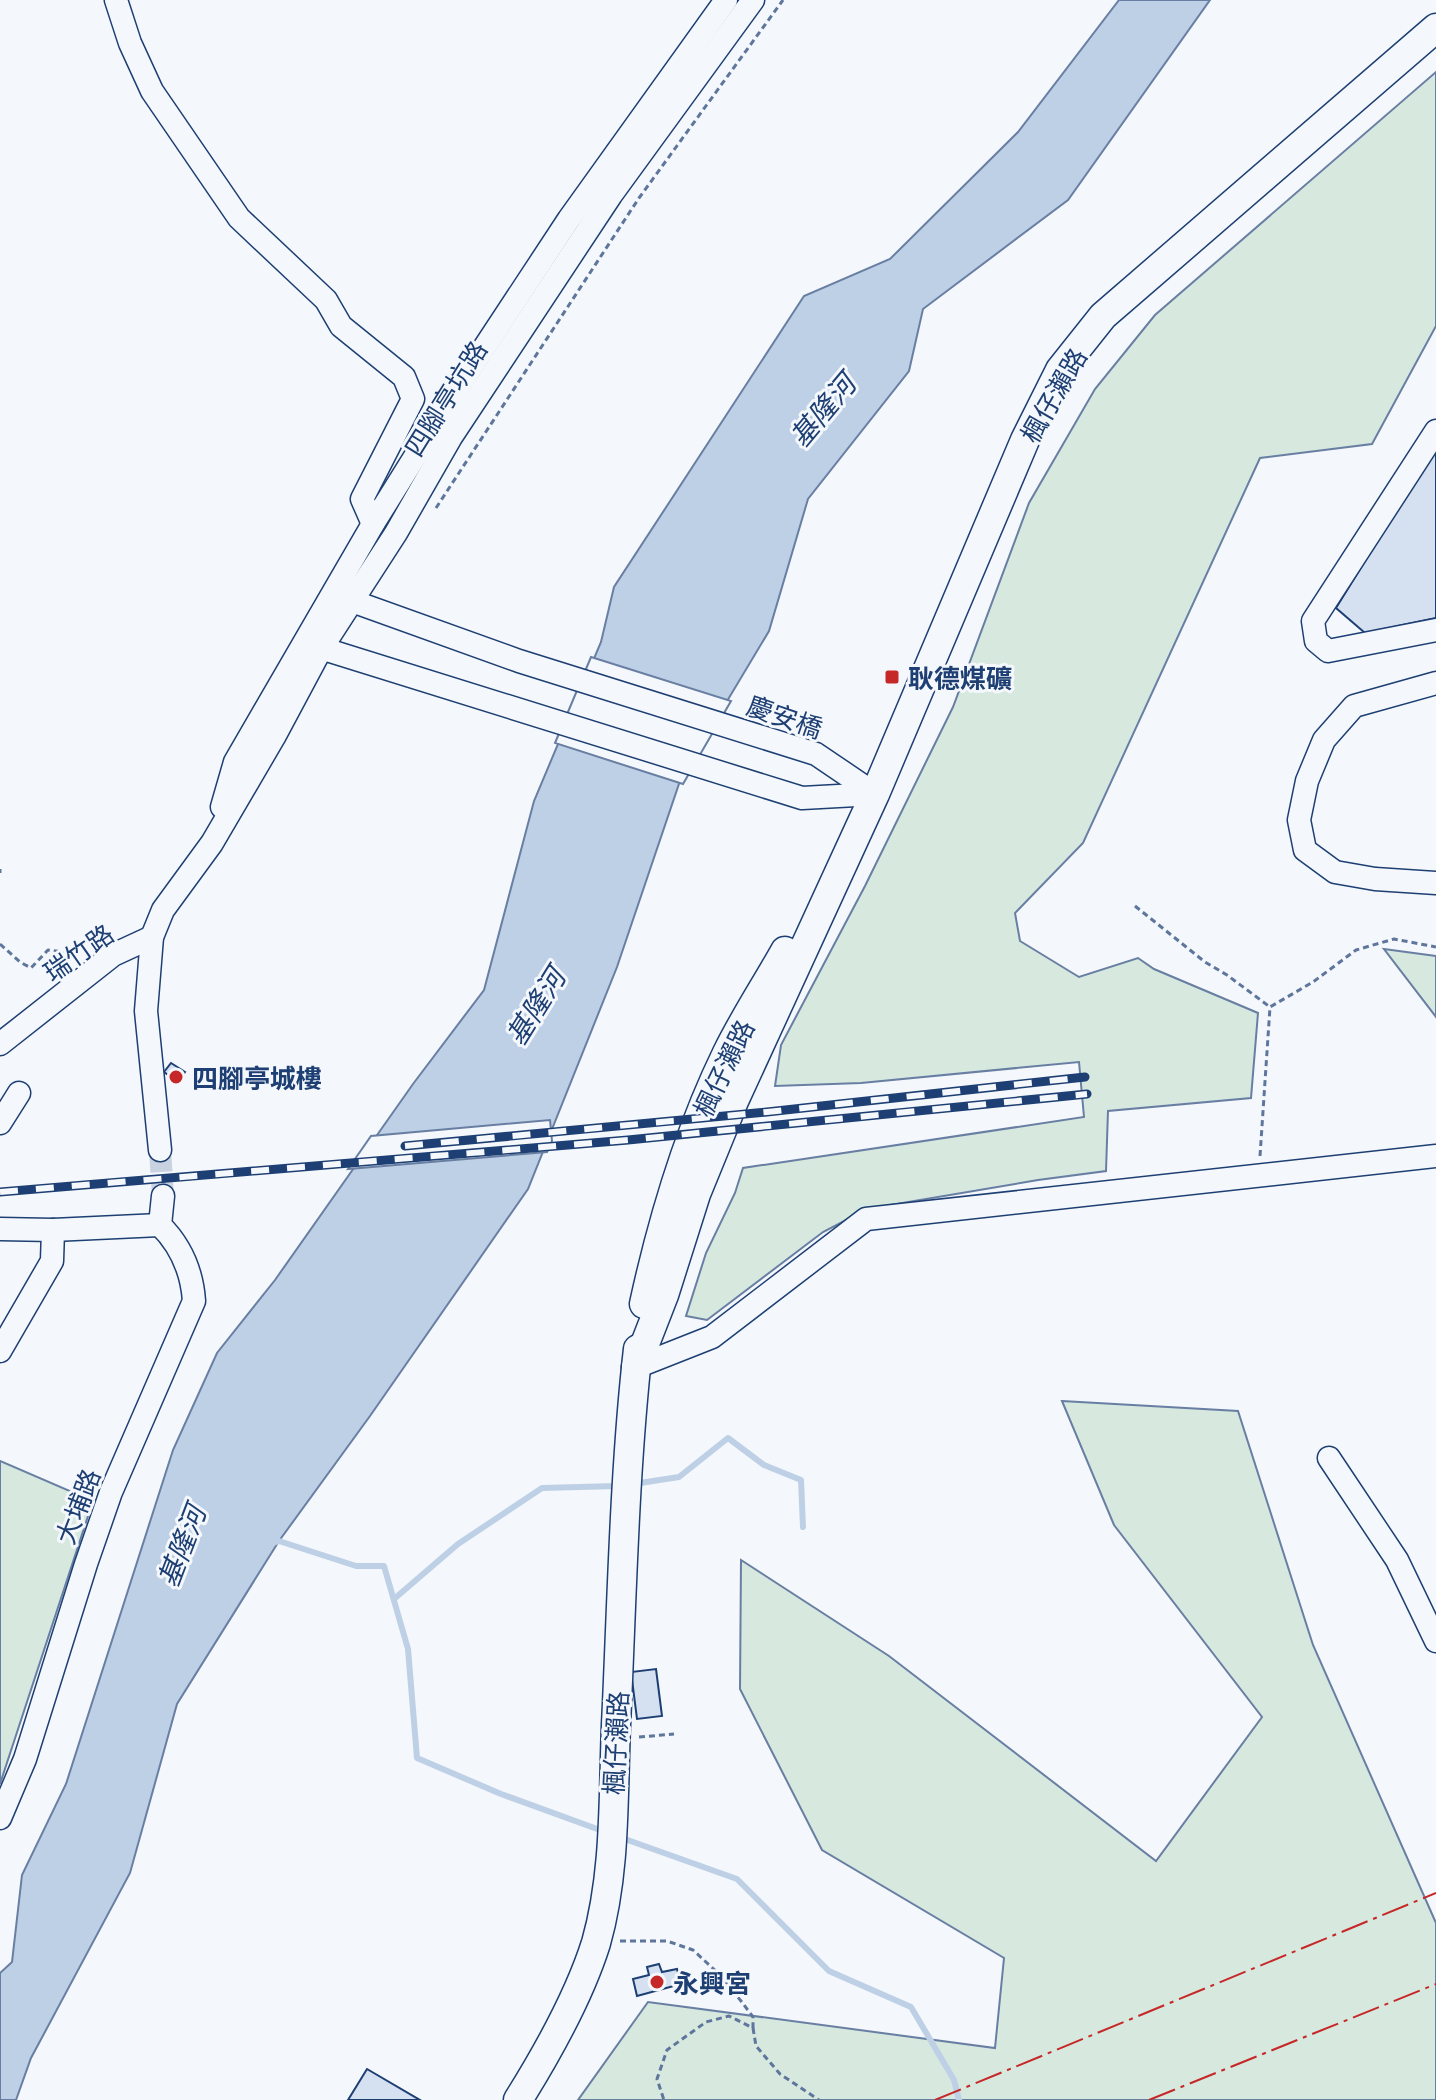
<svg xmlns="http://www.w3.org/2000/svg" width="1436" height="2100" viewBox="0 0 1436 2100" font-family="Barlow,'Noto Sans TC',sans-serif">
  <rect width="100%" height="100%" fill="#f4f7fb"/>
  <g fill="#d7e8df" stroke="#687fa3" stroke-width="2">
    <path d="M1436,72V326L1372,444L1260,458L1083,843L1015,913L1020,941L1079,977L1138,958L1154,969L1258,1013L1251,1098L1108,1111L1106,1171L1038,1180L867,1209L823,1232L707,1320L686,1316L706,1253L735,1193L743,1168L1084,1117L1079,1062L861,1083L775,1086L781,1045L865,886L953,707L1029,503L1095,389L1155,315Z"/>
    <path d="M1384,949L1436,956V1017Z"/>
    <path d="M1062,1401L1238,1411L1313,1645L1436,1923V2100H578L648,2002L995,2048L1004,1958L822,1850L740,1689L741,1560L889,1656L1156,1861L1262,1717L1114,1525Z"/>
    <path d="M0,1461L93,1501L0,1784Z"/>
  </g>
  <path fill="#bed0e5" stroke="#687fa3" stroke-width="2" d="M1119,0H1210L1068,200L923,309L909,371L808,499L769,631L681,778L617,967L528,1189L370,1416L279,1541L177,1704L130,1873L31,2058L16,2100H0V1973L12,1962L22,1875L66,1784L173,1450L217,1353L275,1280L413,1084L484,990L534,801L601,642L614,587L804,296L890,259L1018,132Z"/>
  <g fill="#f4f7fb" stroke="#687fa3" stroke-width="2">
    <path d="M591,657L731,701L683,784L555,743Z"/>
    <path d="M550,1120L552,1141L547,1152L348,1169L371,1136Z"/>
  </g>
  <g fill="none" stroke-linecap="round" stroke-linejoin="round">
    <g stroke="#bed0e5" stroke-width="6">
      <path d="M640,1483L679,1477L728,1438L764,1465L801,1480L803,1527"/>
      <path d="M273,1543L279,1541L356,1566H384L408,1649L417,1758L501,1794L600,1830"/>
      <path d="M394,1599L458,1544L542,1488L617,1486"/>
      <path d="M622,1838L737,1879L829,1971L911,2007L954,2080L959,2100"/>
    </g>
  </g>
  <g fill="#d5e0f0" stroke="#1d3f73" stroke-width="2">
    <path d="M1436,446V618L1365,633L1336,608Z"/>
    <path d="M171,1063L185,1072L178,1082L164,1072Z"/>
    <path d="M656,1669L662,1716L637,1719L631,1672Z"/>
    <path d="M659,1964L662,1972L677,1969L681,1984L637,1996L633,1979L649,1975L647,1967Z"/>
    <path d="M367,2069L420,2100H348Z"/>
  </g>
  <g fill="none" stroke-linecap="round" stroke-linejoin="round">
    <path stroke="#c9d2e0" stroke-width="22" stroke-dasharray="22 11" stroke-linecap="butt" d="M160,1150L163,1196"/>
    <g stroke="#1d3f73" stroke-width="25">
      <g id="minor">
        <path d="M116,0L130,43L152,91L239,218L326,300L341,326L404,377L413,399L362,499L373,524"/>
        <path d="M1436,431L1313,621L1316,641L1328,651L1436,630"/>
        <path d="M338,596L519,661L816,754L875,794"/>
        <path d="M311,645L802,798L875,794"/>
        <path d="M1436,683L1354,706L1324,740L1307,781L1299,820L1305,850L1335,872L1375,879L1436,883"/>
        <path d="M222,807L235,762L373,524L459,386L569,219L726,0"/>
        <path d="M0,1044L113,955L152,937"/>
        <path d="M0,1123L19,1093"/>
        <path d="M160,1150L146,1011L152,937L163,910L212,843L274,737L321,649L396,533L451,437L611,195L753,0"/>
        <path d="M0,1229L53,1230L160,1225"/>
        <path d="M0,1351L52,1261L53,1230"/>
        <path d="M636,1367L712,1337L866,1219L1436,1156"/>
        <path d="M1329,1458L1397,1560L1436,1641"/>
        <path d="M0,1818L25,1759L86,1564L111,1492L194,1301C192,1272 181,1246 160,1225L163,1196"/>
      </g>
    </g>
    <g stroke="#1d3f73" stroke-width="31">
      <g id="major">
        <path d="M644,1304C663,1217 688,1133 727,1053C744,1018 766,985 785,951"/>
        <path d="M636,1367L664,1295L696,1194L734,1101L875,794L1025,440L1060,370L1103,316L1436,28"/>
        <path d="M518,2100C548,2052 579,1997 596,1943C616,1873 613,1797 616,1725C622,1600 624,1474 638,1349"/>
      </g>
    </g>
    <g stroke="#5e769c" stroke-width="3" stroke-dasharray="6 4" stroke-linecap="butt">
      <path d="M436,508L639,198L783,0"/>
      <path d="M0,869V873"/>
      <path d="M1135,906L1205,962L1227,975L1270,1007"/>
      <path d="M0,944L20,962L31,968L48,950L71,953L76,959"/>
      <path d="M1260,1156L1270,1007L1313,982L1356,950L1394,939L1436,947"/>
      <path d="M639,1737L674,1734"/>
      <path d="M620,1941H667L693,1950L718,1973L741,2001L753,2017V2028L729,2016L706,2022L667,2050L657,2079L664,2100"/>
      <path d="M753,2028L756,2046L780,2074L819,2100"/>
    </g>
    <use href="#minor" stroke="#f4f7fb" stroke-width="22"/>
    <use href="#major" stroke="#f4f7fb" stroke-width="28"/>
    <g stroke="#1d3f73" stroke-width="9">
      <g id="rail">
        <path d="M405,1146L767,1112L1085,1077"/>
        <path d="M0,1192L628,1140L1087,1094"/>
      </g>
    </g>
    <use href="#rail" stroke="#f4f7fb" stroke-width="6" stroke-dasharray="18" stroke-linecap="butt"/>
    <g stroke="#c62828" stroke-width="2" stroke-dasharray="28 6 4 6" stroke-linecap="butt">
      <path d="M935,2100L1436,1893"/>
      <path d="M1149,2100L1436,1984"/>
    </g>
  </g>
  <g fill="#c62828" stroke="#f4f7fb" stroke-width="3">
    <rect x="884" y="669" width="16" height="16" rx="4"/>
    <circle cx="176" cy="1077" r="8"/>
    <circle cx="657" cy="1982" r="8"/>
  </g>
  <g text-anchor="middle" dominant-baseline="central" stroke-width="6" stroke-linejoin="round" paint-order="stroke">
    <g font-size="26" fill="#1d3f73" stroke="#f4f7fb">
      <text transform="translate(1053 395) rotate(-60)">楓仔瀨路</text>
      <text transform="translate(445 398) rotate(-58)">四腳亭坑路</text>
      <text transform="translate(785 716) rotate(19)">慶安橋</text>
      <text transform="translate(78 952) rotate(-35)">瑞竹路</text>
      <text transform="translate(723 1068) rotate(-64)">楓仔瀨路</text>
      <text transform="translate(77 1506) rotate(-69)">大埔路</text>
      <text transform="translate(615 1743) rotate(-87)">楓仔瀨路</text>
    </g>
    <g font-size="26" font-weight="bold" fill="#1d3f73" stroke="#f4f7fb" text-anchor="start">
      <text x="908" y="677">耿德煤礦</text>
      <text x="192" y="1077">四腳亭城樓</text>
      <text x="673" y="1982">永興宮</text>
    </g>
    <g font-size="28" font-style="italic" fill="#1d3f73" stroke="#f4f7fb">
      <text transform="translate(822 410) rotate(-50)">基隆河</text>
      <text transform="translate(535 1006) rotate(-58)">基隆河</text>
      <text transform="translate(181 1546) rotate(-69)">基隆河</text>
    </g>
  </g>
</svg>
